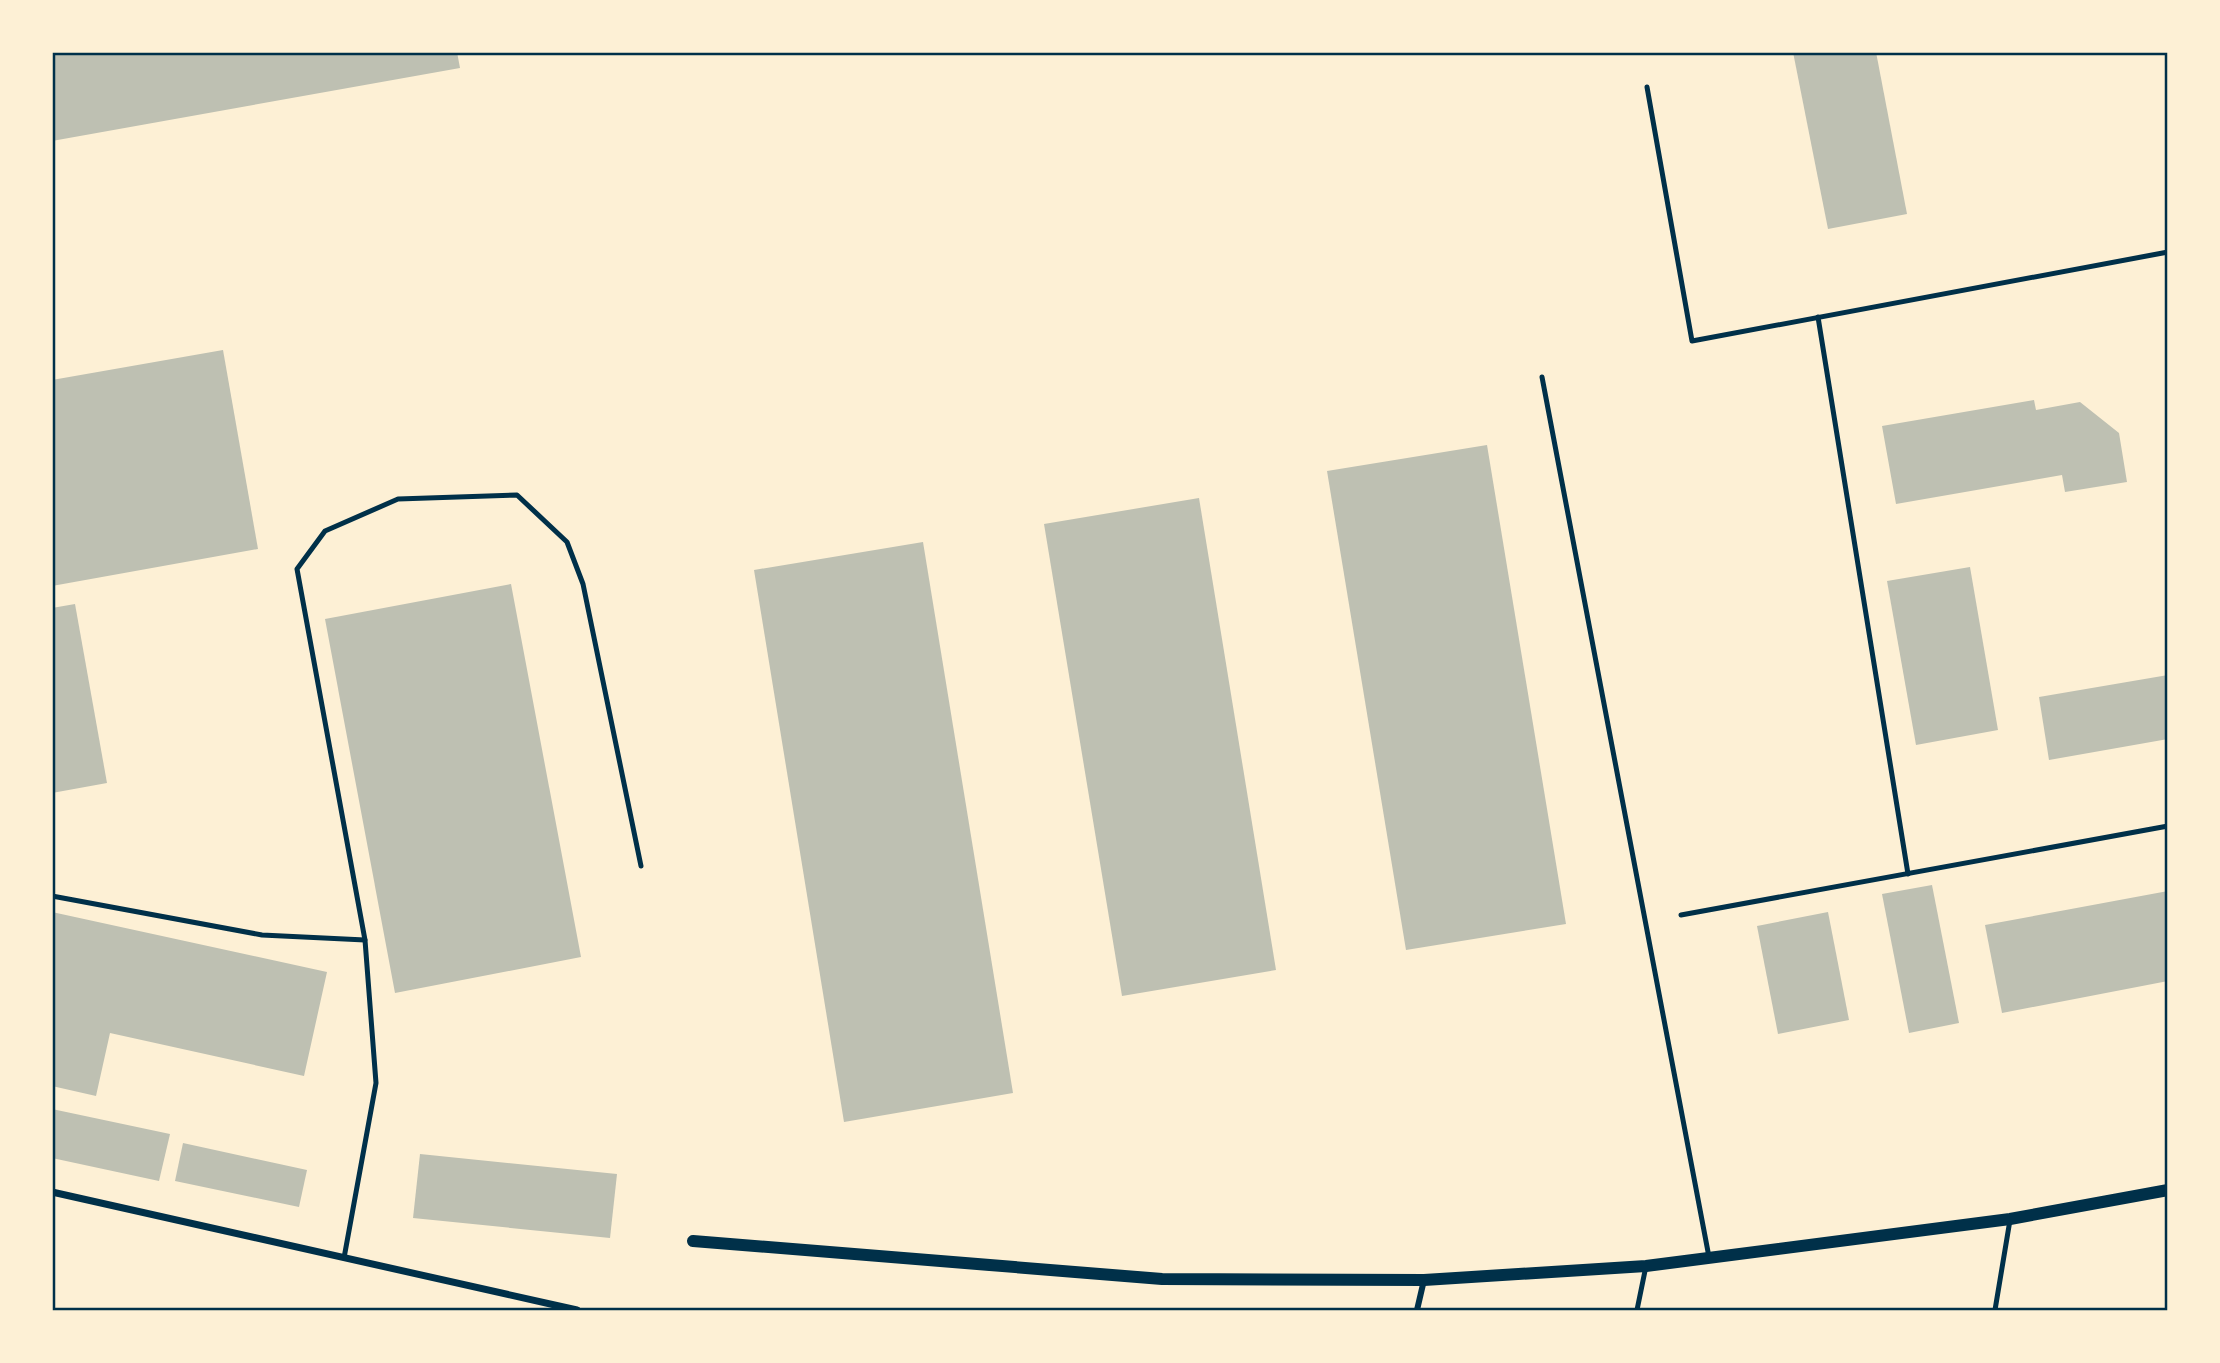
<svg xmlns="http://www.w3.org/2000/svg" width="2220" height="1363" viewBox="0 0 2220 1363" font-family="Rubik,sans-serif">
  <rect width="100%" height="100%" fill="#fdf0d5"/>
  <g fill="#bec0b2">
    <path d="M52,52H457L460,68L52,141Z"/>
    <path d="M1793,52H1876L1907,214L1828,229Z"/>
    <path d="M223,350L258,549L52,586V380Z"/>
    <path d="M2034,400L2036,410L2080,402L2119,433L2127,482L2065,492L2062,475L1896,504L1882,426Z"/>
    <path d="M1487,445L1566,924L1406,950L1327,471Z"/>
    <path d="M1199,498L1276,970L1122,996L1044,524Z"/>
    <path d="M923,542L1013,1093L844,1122L754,570Z"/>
    <path d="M1970,567L1998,730L1916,745L1887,581Z"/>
    <path d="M511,584L581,957L395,993L325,619Z"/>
    <path d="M75,604L107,783L52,793V608Z"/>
    <path d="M2168,675V739L2049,760L2039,697Z"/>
    <path d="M1932,885L1959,1023L1909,1033L1882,894Z"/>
    <path d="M2168,891V981L2002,1013L1985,925Z"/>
    <path d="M52,912L327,972L304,1076L110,1033L96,1096L52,1086Z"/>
    <path d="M1828,912L1849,1020L1778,1034L1757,926Z"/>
    <path d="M52,1109L170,1134L159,1181L52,1158Z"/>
    <path d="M183,1143L307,1170L299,1207L175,1181Z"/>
    <path d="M420,1154L617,1174L610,1238L413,1218Z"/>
  </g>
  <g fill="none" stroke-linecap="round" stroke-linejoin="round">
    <g stroke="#003049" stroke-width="5">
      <path d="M1647,87L1692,341L2168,252"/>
      <path d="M1818,317L1908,874"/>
      <path d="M1542,377L1709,1257"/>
      <path d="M52,896L262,935L365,940"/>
      <path d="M1681,915L2168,826"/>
      <path d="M344,1258L376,1083L365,940L297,569L325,531L398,499L517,495L567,542L583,584L641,866"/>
      <path d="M1637,1310L1646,1266"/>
      <path d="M1995,1310L2010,1220"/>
    </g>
    <path stroke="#003049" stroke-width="6" d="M1417,1310L1424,1280"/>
    <path stroke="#003049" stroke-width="7" d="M52,1192L577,1310"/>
    <path stroke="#003049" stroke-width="12" d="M693,1241L1162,1279L1424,1280L1646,1266L2010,1219L2168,1190"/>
  </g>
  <rect width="2220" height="1363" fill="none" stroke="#fdf0d5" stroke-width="108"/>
  <rect x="54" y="54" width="2112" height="1255" fill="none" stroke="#003049" stroke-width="2.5"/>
</svg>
